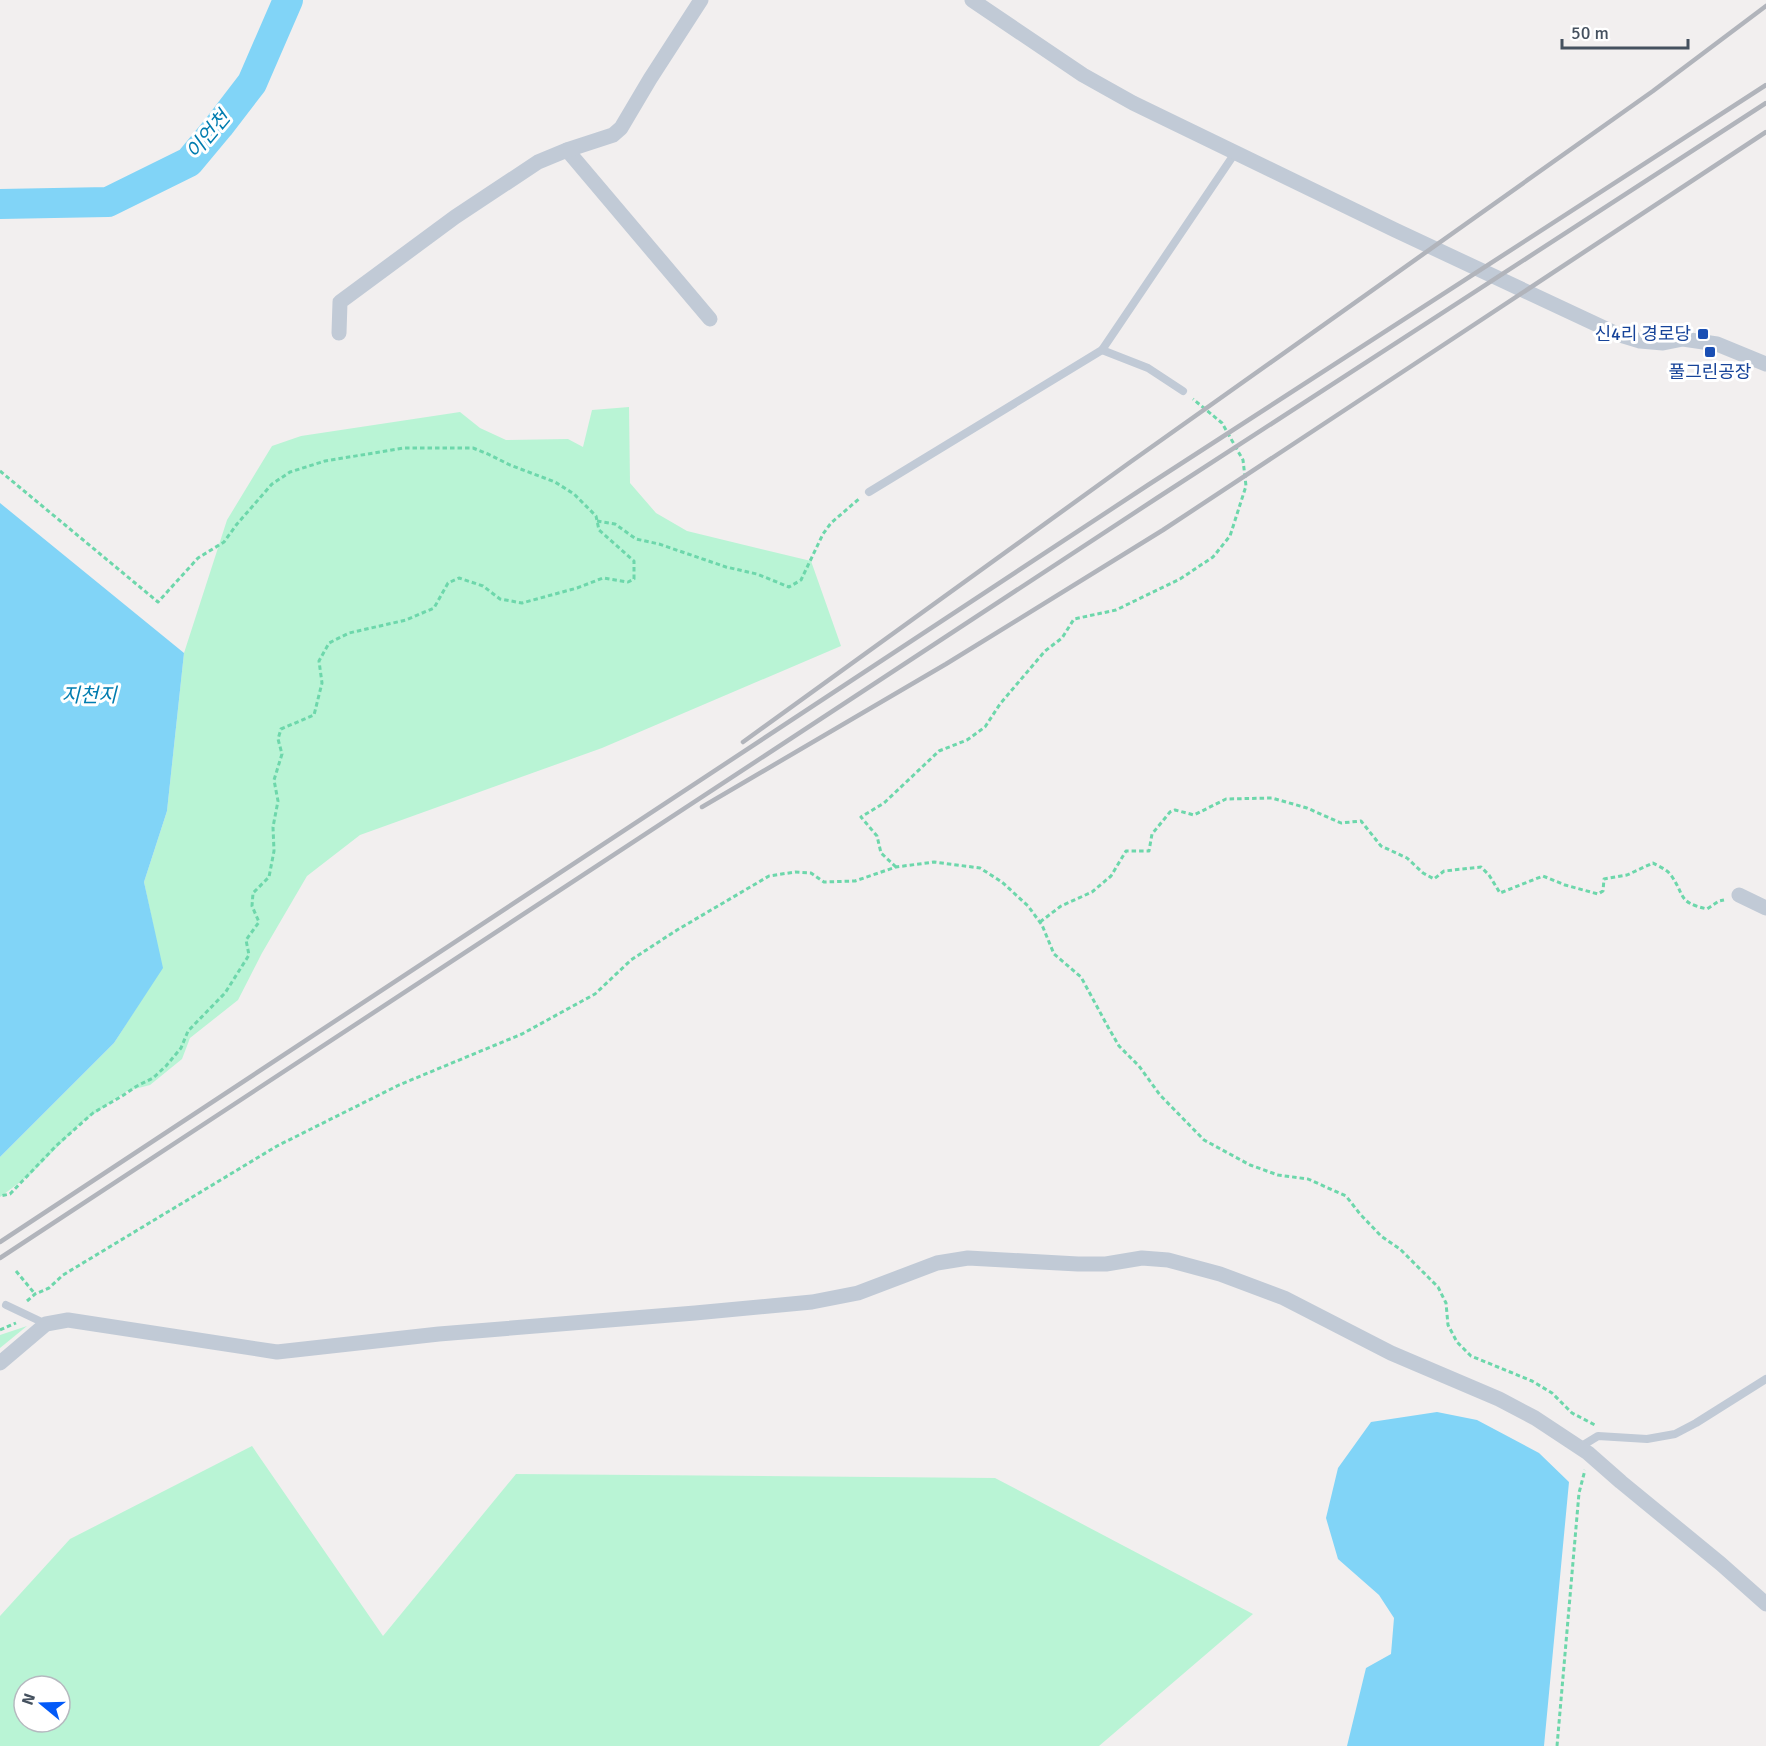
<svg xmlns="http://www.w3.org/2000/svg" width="1766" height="1746" viewBox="0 0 1766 1746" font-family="Signika,'Noto Sans KR',sans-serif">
  <rect width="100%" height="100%" fill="#f2efef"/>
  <g fill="#b9f4d5" fill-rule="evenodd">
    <path d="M629,407L630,483L656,513L687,531L811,561L841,646L602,748L360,835L307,876L262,953L238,1000L190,1038L182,1059L150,1085L127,1091L81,1123L31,1174L0,1197V1157L114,1043L162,968L144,882L167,811L184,653L227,520L272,446L301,436L460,412L480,428L506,440L568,439L583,447L592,410Z"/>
    <path d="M27,1326L0,1348V1335Z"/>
    <path d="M252,1446L383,1636L516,1474L995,1478L1253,1614L1099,1746H0V1616L70,1539ZM24,1686H60V1722H24Z"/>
  </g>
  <g fill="#81d4f7">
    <path d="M0,503L184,653L167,811L144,882L163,968L114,1043L0,1157Z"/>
    <path d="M1437,1412L1477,1420L1539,1453L1569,1482L1544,1746H1347L1366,1668L1391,1654L1394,1618L1379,1595L1338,1559L1326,1518L1338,1468L1371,1422Z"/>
  </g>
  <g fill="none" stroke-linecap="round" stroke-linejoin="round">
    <path stroke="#81d4f7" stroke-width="30" d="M0,204L108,202L189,162L219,126L252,83L288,0"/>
    <g stroke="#6dd7ab" stroke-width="3" stroke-dasharray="4.5 3" stroke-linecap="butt">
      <path d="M0,471L158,602L198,558L224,542L237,524L272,484L290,472L325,461L404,448H473L488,454L510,465L555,482L574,494L596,516L599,530L634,561V579L628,582L603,578L577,588L522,603L500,599L483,586L459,578L448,583L434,608L406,620L349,633L329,643L319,661L322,683L314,715L281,729L278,739L282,754L274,780L278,801L273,827L274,851L269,877L253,893L252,906L259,922L246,940L249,955L225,993L188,1031L181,1048L166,1066L153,1078L137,1086L122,1096L93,1113L56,1146L10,1194L0,1196"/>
      <path d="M597,521L615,524L636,539L659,544L726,567L757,574L789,587L801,580L823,534L831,523L860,498"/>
      <path d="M896,867L881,853L877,836L861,817L884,803L939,751L967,740L985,727L1000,704L1045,651L1062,638L1074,619L1116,610L1180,579L1213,557L1230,536L1246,486L1243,460L1222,423L1193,399"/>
      <path d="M1040,922L1061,906L1092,892L1111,876L1126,851H1149L1152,834L1170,812L1175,810L1194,815L1226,799L1272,798L1307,808L1341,823L1361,821L1381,846L1407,858L1423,873L1434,879L1444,871L1481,867L1489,875L1500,893L1543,876L1565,885L1598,894L1603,891L1604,879L1627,875L1653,863C1658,866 1666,869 1670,874C1686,895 1676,902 1707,909L1719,901L1724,900"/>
      <path d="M16,1271L35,1294"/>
      <path d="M27,1301L35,1294L49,1288L63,1275L277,1146L399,1085L522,1034L562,1012L595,994L631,960L677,930L769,876L795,872L811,873L824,882L855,881L896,867L934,862L980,868L1002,882L1028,906L1042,925L1054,954L1081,977L1108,1027L1119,1046L1139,1066L1160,1095L1204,1140L1250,1165L1278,1175L1308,1179L1346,1196L1360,1214L1381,1236L1400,1249L1438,1287L1446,1303L1448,1325L1457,1342L1471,1356L1532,1381L1552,1393L1572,1413L1595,1425"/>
      <path d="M0,1330L16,1323"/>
      <path d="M1557,1746L1579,1493L1585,1470"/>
    </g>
    <g stroke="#c1cad6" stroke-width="8">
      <path d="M1102,350L1148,368L1183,391"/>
      <path d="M869,492L1102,350L1235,153"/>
      <path d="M6,1305L46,1324"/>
      <path d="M1580,1447L1598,1436L1647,1439L1675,1434L1696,1423L1766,1379"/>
    </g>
    <g stroke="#c1cad6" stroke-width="15">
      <path d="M972,0L1083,75L1133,103L1395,230L1617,334L1640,341L1663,343L1683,339L1717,344L1766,364"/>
      <path d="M567,150L710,319"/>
      <path d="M339,333L340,302L455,217L538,162L567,150L613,135L621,128L650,79L701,0"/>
      <path d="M1739,895L1766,908"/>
      <path d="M0,1363L46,1324L68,1320L277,1352L439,1334L695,1313L812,1302L858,1293L937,1263L968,1258L1078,1264H1106L1142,1258L1168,1260L1220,1274L1284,1298L1391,1353L1499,1399L1535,1418L1588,1453L1621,1482L1721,1564L1766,1604"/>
    </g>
    <g stroke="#b1b4bb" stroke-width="4.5">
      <path d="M743,742L1129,463L1653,91L1766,6"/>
      <path d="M702,807L946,664L1163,530L1766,132"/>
      <path d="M0,1242L1148,485L1766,85"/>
      <path d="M0,1258L1157,498L1766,103"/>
    </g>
  </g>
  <g fill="#1a4fb4" stroke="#fff" stroke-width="2">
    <rect x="1697" y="328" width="12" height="12" rx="3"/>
    <rect x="1704" y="346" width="12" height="12" rx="3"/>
  </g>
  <g text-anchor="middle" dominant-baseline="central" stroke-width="6" stroke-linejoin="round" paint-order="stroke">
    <g font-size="18" fill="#164399" stroke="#fff" text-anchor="end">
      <text x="1691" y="334">신4리 경로당</text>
      <text x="1710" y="372" text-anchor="middle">풀그린공장</text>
    </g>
    <g font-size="20" font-style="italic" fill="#017caf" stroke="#fff">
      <text transform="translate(208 135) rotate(-50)">이언천</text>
      <text x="89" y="695">지천지</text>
    </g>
  </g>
  <g transform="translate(42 1704) rotate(289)"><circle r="28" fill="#ffffff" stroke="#b5b9bf" stroke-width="1.5"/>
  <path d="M0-4.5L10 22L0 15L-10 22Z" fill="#035af8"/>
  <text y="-9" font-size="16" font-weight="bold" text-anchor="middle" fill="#45515f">N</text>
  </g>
  <path d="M1562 39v9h126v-9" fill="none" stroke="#45515f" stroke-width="3"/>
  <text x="1571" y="39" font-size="18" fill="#45515f" stroke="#ffffff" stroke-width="4.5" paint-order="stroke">50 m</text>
</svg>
